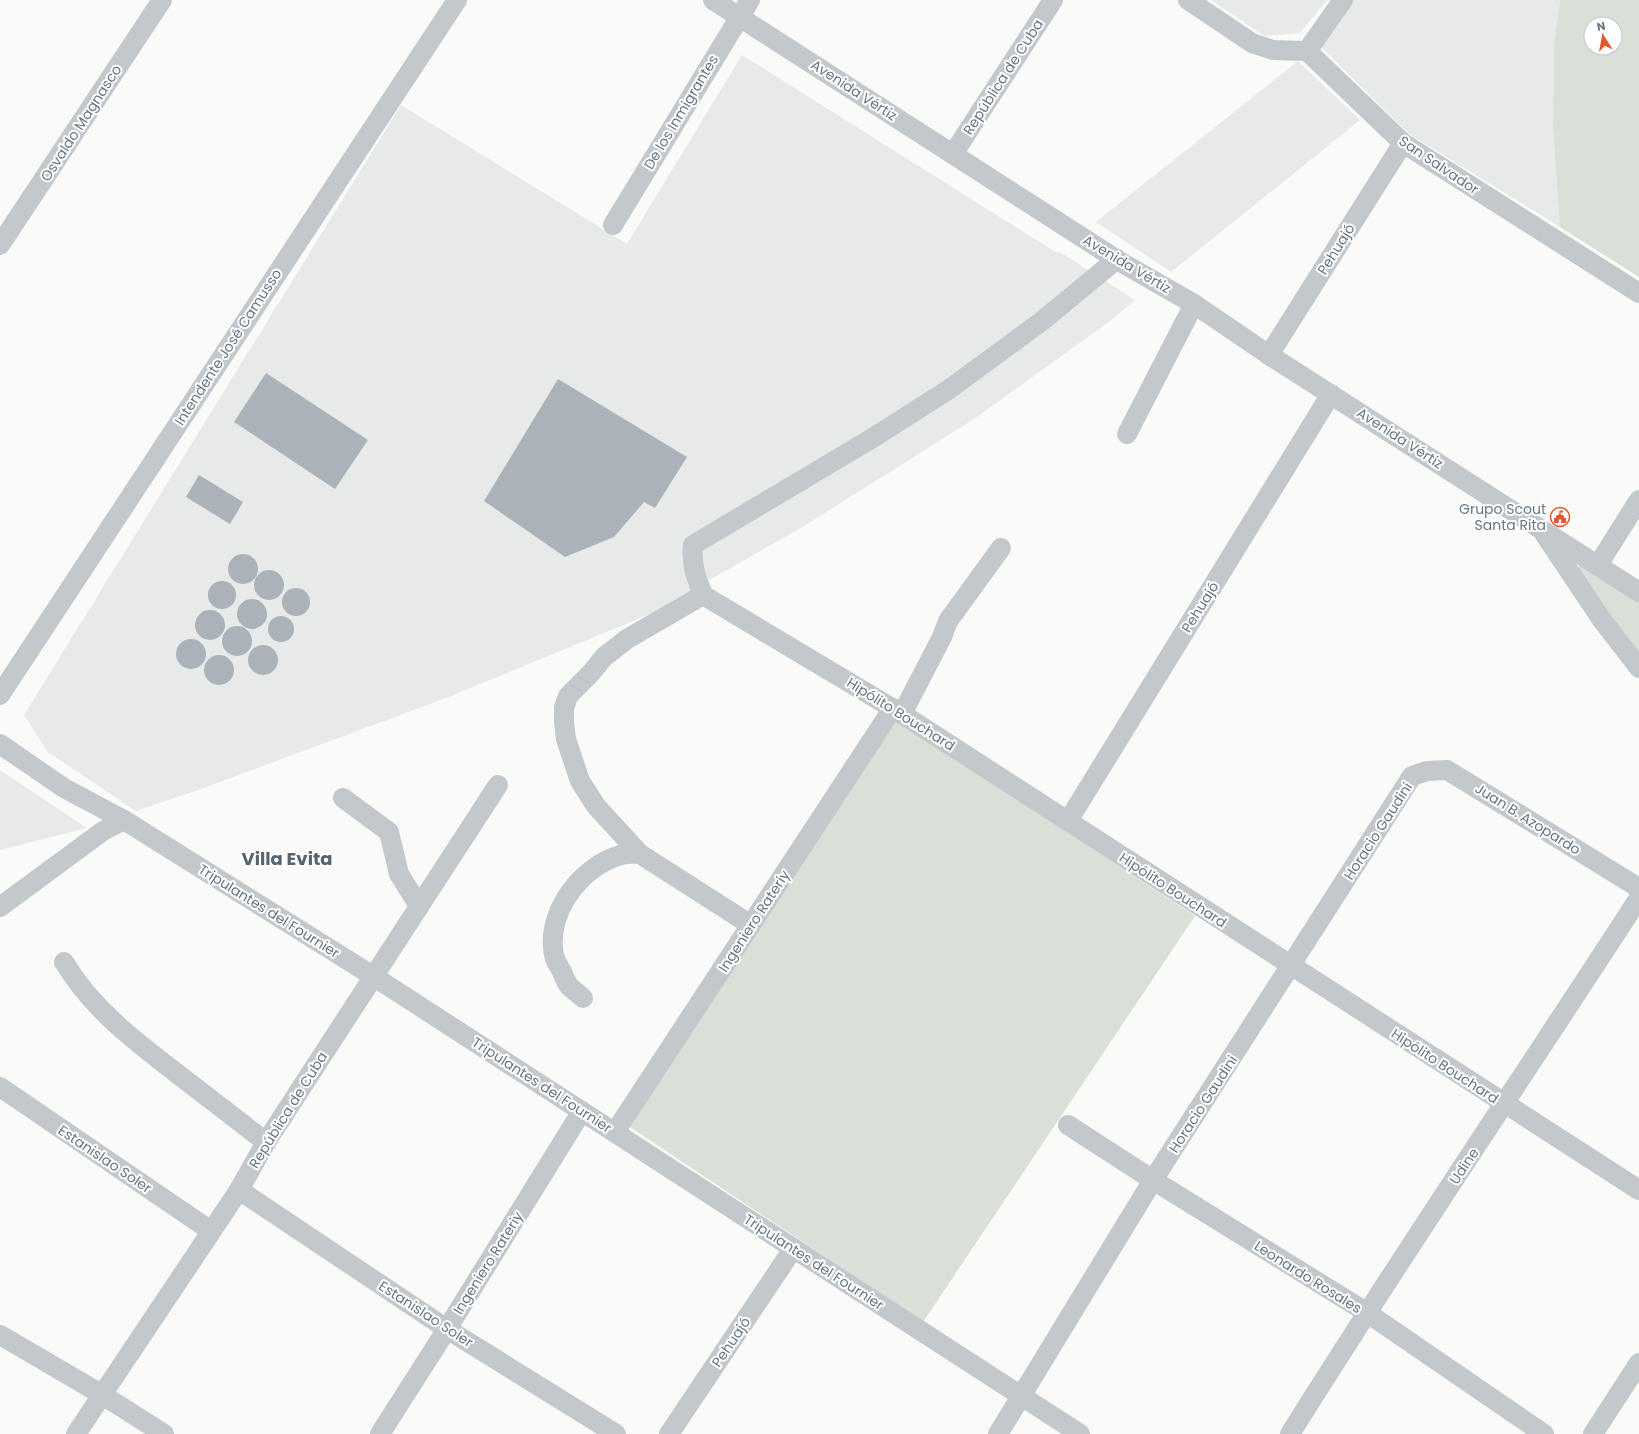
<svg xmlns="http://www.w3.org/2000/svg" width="1639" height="1434" viewBox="0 0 1639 1434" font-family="Poppins,sans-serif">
  <rect width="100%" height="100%" fill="#fafaf8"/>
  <g fill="#e8e9e9">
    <path d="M1211,0H1327L1300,33L1264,36Z"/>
    <path d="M1353,0H1560L1554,44L1553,130L1560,227L1409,134L1319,45Z"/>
    <path d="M742,55L1057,253L1060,252L1135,300L1110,321L971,421L804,526L650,614L446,698L201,789L136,811L48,752L24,715L401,105L627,244Z"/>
    <path d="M1298,61L1360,120L1171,272L1096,222Z"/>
    <path d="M0,770L87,828L0,850Z"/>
  </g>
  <g fill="#dadfd7" fill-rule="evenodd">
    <path d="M1560,0H1639V277L1560,227L1553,130L1554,44ZM1591,24H1615V48H1591Z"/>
    <path d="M1580,566L1639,601V654L1614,623L1578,567Z"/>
    <path d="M894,719L1195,916L923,1322L630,1127Z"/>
  </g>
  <g fill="#aab3b9">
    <path d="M266,373L368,440L335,489L234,422Z"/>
    <path d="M558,379L687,457L655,508L644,502L614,537L565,557L484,501Z"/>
    <path d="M199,475L243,502L230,524L186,497Z"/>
    <circle cx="243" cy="569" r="15"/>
    <circle cx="269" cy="585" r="15"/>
    <circle cx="222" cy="595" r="14"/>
    <circle cx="296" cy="602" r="14"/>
    <circle cx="252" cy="614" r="15"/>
    <circle cx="210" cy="625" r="15"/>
    <circle cx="281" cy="629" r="13"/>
    <circle cx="237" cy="641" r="15"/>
    <circle cx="191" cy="654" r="15"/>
    <circle cx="263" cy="660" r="15"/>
    <circle cx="219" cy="670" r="15"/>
  </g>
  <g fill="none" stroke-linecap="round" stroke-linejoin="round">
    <g stroke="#c3c8cc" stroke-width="20">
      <path d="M713,0L1119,261L1194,304L1269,355L1639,592"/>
      <path d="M1188,0L1252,43L1273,50L1307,51L1403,143L1639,293"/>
      <path d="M1307,51L1343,0"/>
      <path d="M953,154L1053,0"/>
      <path d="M613,225L750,0"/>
      <path d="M0,245L162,0"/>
      <path d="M1269,355L1403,143"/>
      <path d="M1127,434L1194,304"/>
      <path d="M1545,535L1602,620L1639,668"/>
      <path d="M1598,565L1639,500"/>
      <path d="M703,595L902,714L1639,1190"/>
      <path d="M703,595C696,577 691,565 693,545L871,439L948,390L1042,321L1117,259"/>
      <path d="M703,595L627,639L604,657L591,673L568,696L564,708V722L566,739L580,781L596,806L640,854L751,925"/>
      <path d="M0,695L457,0"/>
      <path d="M902,714L942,637L948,621L1001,548"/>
      <path d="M0,744L64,788L124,820L373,976L1080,1434"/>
      <path d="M343,798L389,832L399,874L419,906"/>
      <path d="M1068,821L1331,394"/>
      <path d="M0,907L103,831L124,820"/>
      <path d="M64,962C92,1009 136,1042 179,1075C208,1097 237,1120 266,1142"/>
      <path d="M583,998C579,994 573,990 569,986C566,982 564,977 562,972C560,968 557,963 555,959C543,916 580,866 621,855C627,853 634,854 640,854"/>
      <path d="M0,1087L211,1231"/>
      <path d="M1068,1125L1153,1180L1366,1312L1544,1434"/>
      <path d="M615,1132L893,708"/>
      <path d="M239,1190L447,1329L616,1434"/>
      <path d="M0,1335L101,1394L164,1434"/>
      <path d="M76,1434L239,1190L266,1142L498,785"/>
      <path d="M380,1434L447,1329L582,1111"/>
      <path d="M669,1434L793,1249"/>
      <path d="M998,1434L1153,1180L1412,776L1427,771L1447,770L1639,888"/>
      <path d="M1290,1434C1403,1253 1523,1077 1639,898"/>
      <path d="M1593,1434L1639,1363"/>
    </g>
  </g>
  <defs>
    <g id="civic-ring" transform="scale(1)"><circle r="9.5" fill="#fff" stroke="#e4572e" stroke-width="1.5"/><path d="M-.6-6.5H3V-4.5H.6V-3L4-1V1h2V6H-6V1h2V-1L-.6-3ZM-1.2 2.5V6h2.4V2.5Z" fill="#e4572e"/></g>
  </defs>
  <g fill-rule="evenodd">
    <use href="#civic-ring" x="1560" y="517"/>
  </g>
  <g text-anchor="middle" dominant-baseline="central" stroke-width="4" stroke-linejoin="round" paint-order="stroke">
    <g font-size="14" fill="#657683" stroke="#fff">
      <text transform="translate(1003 77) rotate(-57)">República de Cuba</text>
      <text transform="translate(854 90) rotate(33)">Avenida Vértiz</text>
      <text transform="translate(681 112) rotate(-59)">De los Inmigrantes</text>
      <text transform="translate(81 123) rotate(-57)">Osvaldo Magnasco</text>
      <text transform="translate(1439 165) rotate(34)">San Salvador</text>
      <text transform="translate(1336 249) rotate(-58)">Pehuajó</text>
      <text transform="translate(1127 264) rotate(31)">Avenida Vértiz</text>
      <text transform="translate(228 347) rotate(-57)">Intendente José Camusso</text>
      <text transform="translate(1400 438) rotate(33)">Avenida Vértiz</text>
      <text transform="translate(1200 607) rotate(-58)">Pehuajó</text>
      <text transform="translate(901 714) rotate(32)">Hipólito Bouchard</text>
      <text transform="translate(1528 819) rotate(32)">Juan B. Azopardo</text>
      <text transform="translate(1378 831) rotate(-57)">Horacio Gaudini</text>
      <text transform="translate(1173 890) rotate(33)">Hipólito Bouchard</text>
      <text transform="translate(269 911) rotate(32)">Tripulantes del Fournier</text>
      <text transform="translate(754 921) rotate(-57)">Ingeniero Rateriy</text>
      <text transform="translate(1445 1066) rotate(33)">Hipólito Bouchard</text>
      <text transform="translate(542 1085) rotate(33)">Tripulantes del Fournier</text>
      <text transform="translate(1203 1104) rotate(-57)">Horacio Gaudini</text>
      <text transform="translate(288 1110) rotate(-58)">República de Cuba</text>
      <text transform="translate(105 1159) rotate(34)">Estanislao Soler</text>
      <text transform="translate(1464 1166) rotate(-56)">Udine</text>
      <text transform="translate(814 1262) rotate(33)">Tripulantes del Fournier</text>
      <text transform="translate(488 1263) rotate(-58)">Ingeniero Rateriy</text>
      <text transform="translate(1308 1277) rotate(32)">Leonardo Rosales</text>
      <text transform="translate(426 1314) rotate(33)">Estanislao Soler</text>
      <text transform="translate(731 1342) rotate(-56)">Pehuajó</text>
    </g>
    <g font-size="14" fill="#657683" stroke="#fff" text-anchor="end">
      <text x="1546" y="509">Grupo Scout<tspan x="1546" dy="16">Santa Rita</tspan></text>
    </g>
    <g font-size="18" font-weight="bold" fill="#57646e" stroke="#fff">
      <text x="287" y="858">Villa Evita</text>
    </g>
  </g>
  <g transform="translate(1603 36) rotate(349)"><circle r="19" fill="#ffffff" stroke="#c1c8cd"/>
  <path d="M0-3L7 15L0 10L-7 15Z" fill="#e4572e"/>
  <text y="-6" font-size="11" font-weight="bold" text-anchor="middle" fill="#657683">N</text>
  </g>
</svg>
